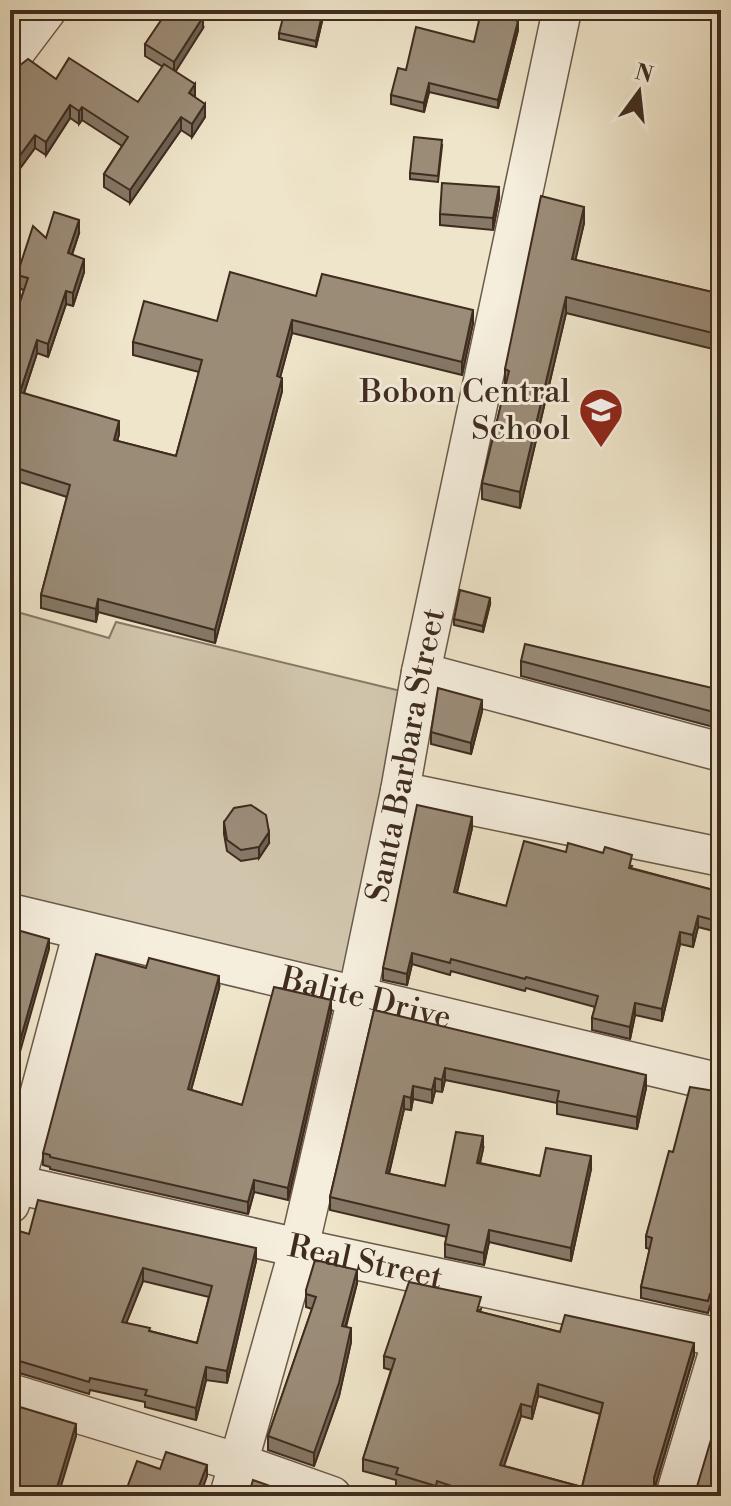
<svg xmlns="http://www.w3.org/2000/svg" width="731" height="1506" viewBox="0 0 731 1506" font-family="'Libre Bodoni',serif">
  <rect width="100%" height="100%" fill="#efe5ca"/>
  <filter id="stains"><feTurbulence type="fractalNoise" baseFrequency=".0025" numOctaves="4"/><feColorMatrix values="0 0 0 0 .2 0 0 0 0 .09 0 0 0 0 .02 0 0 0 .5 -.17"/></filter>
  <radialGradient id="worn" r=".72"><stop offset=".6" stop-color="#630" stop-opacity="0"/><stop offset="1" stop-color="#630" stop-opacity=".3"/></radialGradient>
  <path fill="#d1c6ad" stroke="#887966" stroke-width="2" d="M10,610L109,638L116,622L405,692L344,977L10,894Z"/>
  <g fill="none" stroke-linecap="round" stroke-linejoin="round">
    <g stroke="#6b5a4a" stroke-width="41">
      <g id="minor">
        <path d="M10,59L47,10"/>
        <path d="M421,672L721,752"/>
        <path d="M400,791L721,857"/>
        <path id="s1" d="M10,913L721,1083"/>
        <path id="s2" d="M10,1183L299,1248L721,1338"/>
        <path d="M10,1204L83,931"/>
        <path d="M10,1393L239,1463L332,1496"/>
        <path id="s3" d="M229,1496L299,1248L357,997L400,791L421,672L562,10"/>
        <path d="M675,1496L721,1343"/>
      </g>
    </g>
    <use href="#minor" stroke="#f5eedd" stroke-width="38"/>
  </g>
  <g fill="#857867" stroke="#3f2c1f" stroke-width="2" fill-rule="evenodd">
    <path d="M520,10L517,21L518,30L498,108L429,92L424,112L391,104V95L406,70L474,42L486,13Z"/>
    <path d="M323,17L316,47L279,39V33Z"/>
    <path d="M203,28L175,71L195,97L205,117L192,137L181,130L130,203L104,187V174L122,146L82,120L79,124L70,118L46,155L35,148L10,182L56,79L138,102L163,67L145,56V44Z"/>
    <path d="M442,146L438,182L410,179V173Z"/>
    <path d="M499,198L493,230L440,225V214Z"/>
    <path d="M584,223L575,260L721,294V351L566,313L520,508L482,499V483L506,385H505V369Z"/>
    <path d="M79,233L72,255L84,272L73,306L66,304L48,357L37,353L24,393L119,434L117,441L176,456L199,372L133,355V342L316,296L473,323L462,375L292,333L280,377L282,391L215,643L98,612L96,622L41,608V595L67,497L10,479V332L24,290L17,288V275L46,238Z"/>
    <path d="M490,604L483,632L454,625V619Z"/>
    <path d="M521,661L721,690V729L521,676Z"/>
    <path d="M482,711L471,754L431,744V732Z"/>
    <path d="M224,822L269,843L259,858L241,861L227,851L224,834Z"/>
    <path d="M472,828L457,893L506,906L566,852L632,866L631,868L721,892V933L698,927L693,947L680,944L662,1021L635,1015L630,1039L592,1030V1018L595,1007L526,988L525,991L451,971L450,975L412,964L407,985L383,980V968Z"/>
    <path d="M219,988L191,1090L242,1105L331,1012L288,1200L254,1192L248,1214L50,1169V1167L43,1165V1153Z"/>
    <path d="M374,1010L646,1088L637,1129L557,1114V1103L445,1080L442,1092L435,1091L432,1103L413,1099L411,1110L404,1109L389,1174L445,1186L483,1149L480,1163L540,1176L591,1169L571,1261L489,1242L484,1265L445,1257V1244L447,1237L330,1210V1197Z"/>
    <path d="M721,1092V1308L710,1306L708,1313L641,1298V1287L650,1249L646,1248V1236L673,1152Z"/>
    <path d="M29,1234L256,1261L227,1383L206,1380L196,1420L145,1407V1402L90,1390L89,1394L16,1372H10V1266ZM143,1281L209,1297L197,1343L150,1331L126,1323Z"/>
    <path d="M357,1283L346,1327L351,1342L339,1396L314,1466L268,1450V1436L312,1309L306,1307V1290Z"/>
    <path d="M481,1309L480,1312L560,1332L694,1355L654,1490L657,1496H445L437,1493L436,1496H431L396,1486V1480L363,1471V1459L391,1370L384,1368V1356ZM538,1396L600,1414L582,1487L504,1466L521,1416L532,1419Z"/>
  </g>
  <g fill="#6c6254" stroke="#3f2c1f" stroke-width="2">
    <path d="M10,10H19L10,22Z"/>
    <path d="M323,11V17L316,47V41Z"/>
    <path d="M203,17V28L174,74V62Z"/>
    <path d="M518,21V30L498,108V100Z"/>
    <path d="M429,83V92L424,112V103Z"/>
    <path d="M195,84V97L189,93Z"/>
    <path d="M205,104V117L192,137V124Z"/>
    <path d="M70,105V118L46,155V142Z"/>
    <path d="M82,107V120L79,124V111Z"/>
    <path d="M181,117V130L130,203V190Z"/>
    <path d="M35,135V148L10,182V169Z"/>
    <path d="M499,187V198L493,230V218Z"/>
    <path d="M584,207V223L572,275V259Z"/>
    <path d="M79,220V233L68,266V253Z"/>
    <path d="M84,259V272L73,306V293Z"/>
    <path d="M66,291V304L48,357V344Z"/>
    <path d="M566,297V313L520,508V492Z"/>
    <path d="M473,310V323L462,375V362Z"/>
    <path d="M292,320V333L277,389V376Z"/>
    <path d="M37,340V353L20,405V392Z"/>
    <path d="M282,378V391L215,643V630Z"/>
    <path d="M119,421V434L114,453V440Z"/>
    <path d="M490,598V604L483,632V626Z"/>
    <path d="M98,599V612L96,622V609Z"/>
    <path d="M482,700V711L471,754V743Z"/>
    <path d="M472,817V828L454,904V892Z"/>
    <path d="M269,832V843L259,858V847Z"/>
    <path d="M698,916V927L693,947V935Z"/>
    <path d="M680,932V944L662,1021V1009Z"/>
    <path d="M49,939V949L12,1080V1069Z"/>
    <path d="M412,953V964L407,985V974Z"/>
    <path d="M219,976V988L188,1101V1089Z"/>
    <path d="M331,1000V1012L288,1200V1188Z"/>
    <path d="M635,1003V1015L630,1039V1027Z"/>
    <path d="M445,1068V1080L442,1092V1080Z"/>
    <path d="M20,1071V1082L10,1119V1108Z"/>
    <path d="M646,1075V1088L637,1129V1117Z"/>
    <path d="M435,1078V1091L432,1103V1090Z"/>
    <path d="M413,1086V1099L411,1110V1098Z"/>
    <path d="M404,1096V1109L386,1185V1173Z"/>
    <path d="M483,1136V1149L477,1175V1163Z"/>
    <path d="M591,1156V1169L571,1261V1248Z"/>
    <path d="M254,1180V1192L248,1214V1202Z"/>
    <path d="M489,1230V1242L484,1265V1253Z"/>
    <path d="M256,1248V1261L227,1383V1371Z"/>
    <path d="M143,1268V1281L122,1334V1322Z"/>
    <path d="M357,1270V1283L342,1339V1326Z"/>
    <path d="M351,1328V1342L339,1396L314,1466V1453Z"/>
    <path d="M694,1343V1355L654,1490V1478Z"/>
    <path d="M206,1367V1380L196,1420V1408Z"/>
    <path d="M538,1384V1396L532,1419V1407Z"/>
    <path d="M521,1404V1416L500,1477V1465Z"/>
    <path d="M76,1424V1436L58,1496L55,1494Z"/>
    <path d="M207,1465V1476L200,1496L199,1486Z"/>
  </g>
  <g fill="#9b8c78" stroke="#3f2c1f" stroke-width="2" fill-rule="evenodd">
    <path d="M168,10H193L203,17L174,62L145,44Z"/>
    <path d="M285,10L323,11L316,41L279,33Z"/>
    <path d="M486,10H518L515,20L518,21L498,100L429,83L424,103L391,95L398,68L406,70L416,27L474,42L481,12L486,13Z"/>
    <path d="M69,58L138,102L164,64L195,84L189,93L205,104L192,124L181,117L130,190L104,174L128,137L82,107L79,111L70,105L46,142L35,135L10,169V67L19,66L28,59L56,79Z"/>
    <path d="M414,137L442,140L438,176L410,173Z"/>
    <path d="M442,183L499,187L493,218L440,214Z"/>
    <path d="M541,196L584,207L572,259L721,294V335L566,297L520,492L482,483L509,371L505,369Z"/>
    <path d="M54,212L79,220L68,253L84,259L73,293L66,291L48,344L37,340L20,392L119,421L114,440L176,456L202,360L133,342L144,301L217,321L230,272L316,296L322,274L473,310L462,362L292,320L277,376L282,378L215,630L98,599L96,609L41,595L70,485L10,466V332L28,278L17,275L33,226L46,238Z"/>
    <path d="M460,590L490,598L483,626L454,619Z"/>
    <path d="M525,644L721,690V714L521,661Z"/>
    <path d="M438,688L482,700L471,743L431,732Z"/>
    <path d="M251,805L266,815L269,832L259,847L241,850L227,840L224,822L234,808Z"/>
    <path d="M417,805L472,817L454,892L506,906L524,841L566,852L568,843L603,853L605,847L632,855L629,868L721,892V922L698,916L693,935L680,932L662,1009L635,1003L630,1027L592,1018L598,996L526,977L525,979L451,959L450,963L412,953L407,974L383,968Z"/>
    <path d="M10,928L49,939L12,1069L20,1071L10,1108Z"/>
    <path d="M96,954L146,968L149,958L219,976L188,1089L242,1105L274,987L331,1000L288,1188L254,1180L248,1202L50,1157V1155L43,1153Z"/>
    <path d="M374,1010L646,1075L637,1117L557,1101L559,1091L445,1068L442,1080L435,1078L432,1090L413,1086L411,1098L404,1096L386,1173L445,1186L456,1132L483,1136L477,1163L540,1176L546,1148L591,1156L571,1248L489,1230L484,1253L445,1244L449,1225L330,1197Z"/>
    <path d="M690,1087L721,1092V1297L710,1294L708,1301L641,1287L652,1238L646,1236L669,1151L673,1152Z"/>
    <path d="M38,1200L256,1248L227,1371L206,1367L196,1408L145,1395L147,1390L90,1378L89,1382L16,1360H10V1266L19,1231L29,1234ZM143,1268L212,1286L197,1343L149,1331L150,1328L122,1322Z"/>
    <path d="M315,1260L357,1270L342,1326L351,1328L339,1383L314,1453L268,1436L316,1297L306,1294V1290Z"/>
    <path d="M409,1282L481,1297L477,1311L560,1332L565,1315L694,1343L654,1478V1490L657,1496H481L437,1481L436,1486L396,1474L398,1468L363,1459L395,1359L384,1356ZM538,1384L603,1403L582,1487L500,1465L521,1404L532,1407Z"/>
    <path d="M10,1404L76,1424L55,1494L61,1496H10Z"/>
    <path d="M719,1413H721V1496H693L696,1490Z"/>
    <path d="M166,1452L207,1465L199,1486L207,1489L206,1496H124L137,1461L160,1469Z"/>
    <path d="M253,1480L298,1496H248Z"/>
  </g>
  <defs>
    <g id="school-pin" transform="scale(2.3)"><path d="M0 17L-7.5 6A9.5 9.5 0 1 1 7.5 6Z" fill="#8f2418" stroke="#f5eedd"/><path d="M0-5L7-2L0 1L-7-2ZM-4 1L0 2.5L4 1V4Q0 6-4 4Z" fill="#fff"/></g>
  </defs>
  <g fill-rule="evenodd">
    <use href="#school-pin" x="601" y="410"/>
  </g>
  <g text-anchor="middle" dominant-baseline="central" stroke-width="6" stroke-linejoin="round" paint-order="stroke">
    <g font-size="32" fill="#3f2c1f" stroke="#f5eedd" text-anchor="end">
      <text x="570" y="392">Bobon Central<tspan x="570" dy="37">School</tspan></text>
    </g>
    <g font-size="32" fill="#3f2c1f" stroke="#f5eedd">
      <text stroke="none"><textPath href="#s3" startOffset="762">Santa Barbara Street</textPath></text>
      <text stroke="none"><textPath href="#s1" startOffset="366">Balite Drive</textPath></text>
      <text stroke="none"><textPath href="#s2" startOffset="364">Real Street</textPath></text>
    </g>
  </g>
  <rect width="731" height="1506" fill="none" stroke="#efe5ca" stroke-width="40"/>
  <rect x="12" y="12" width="707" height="1482" fill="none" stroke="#3f2c1f" stroke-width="4"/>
  <rect x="20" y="20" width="691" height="1466" fill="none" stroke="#3f2c1f" stroke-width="2"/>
  <g transform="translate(639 92) rotate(15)" stroke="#f5eedd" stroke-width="6" paint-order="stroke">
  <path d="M0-6L14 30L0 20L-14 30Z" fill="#3f2c1f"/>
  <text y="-12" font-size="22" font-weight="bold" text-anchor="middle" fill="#3f2c1f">N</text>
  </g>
  <rect width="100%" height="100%" filter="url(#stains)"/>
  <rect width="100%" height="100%" fill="url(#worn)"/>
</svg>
